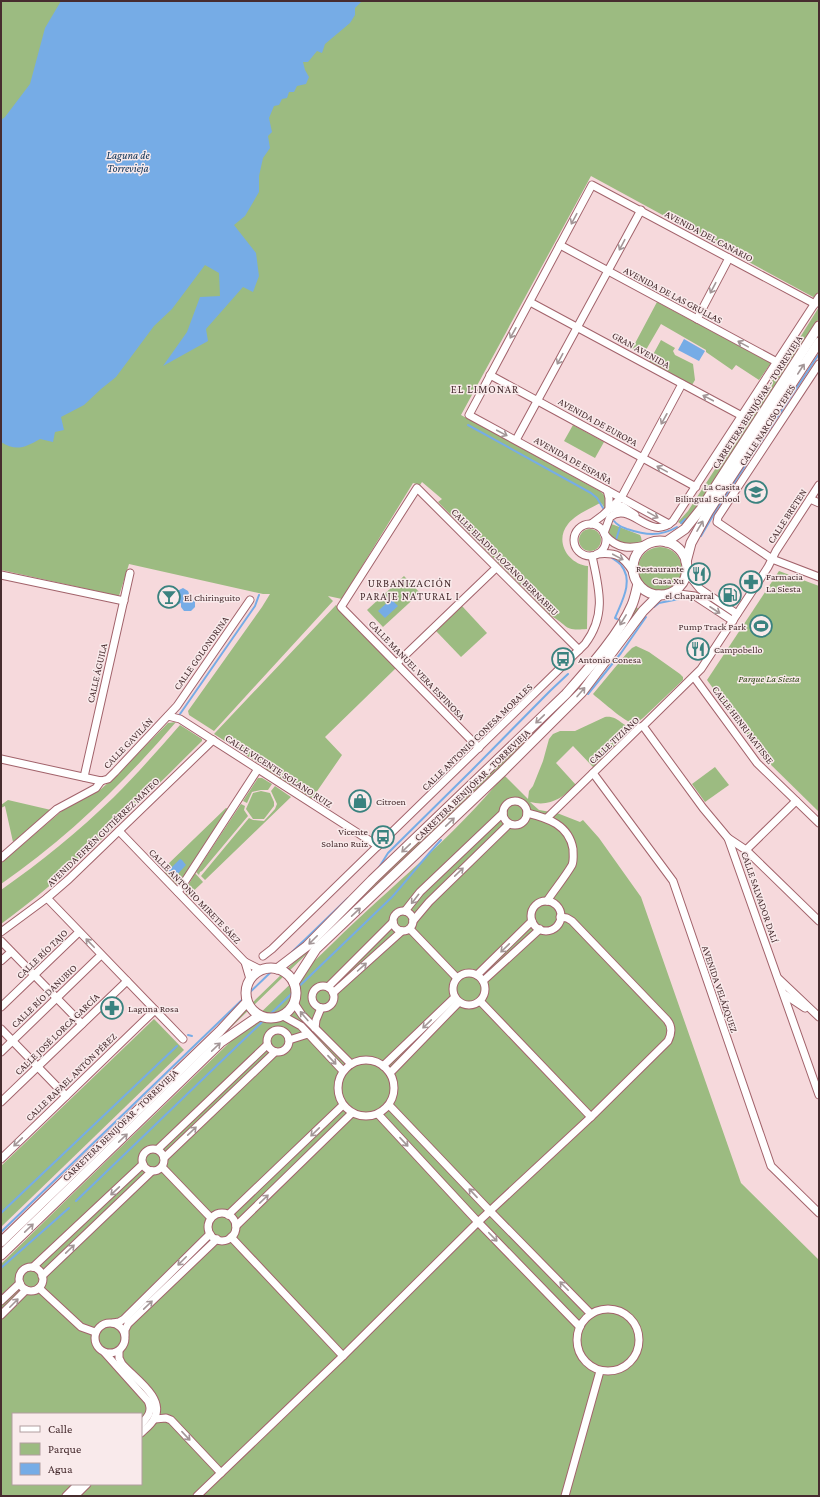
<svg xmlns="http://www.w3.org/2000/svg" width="820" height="1497" viewBox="0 0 820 1497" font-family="'Crimson Pro',serif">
  <rect width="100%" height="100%" fill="#f6d9dc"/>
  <g fill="#9cbb81" fill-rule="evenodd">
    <path d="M1,1H819V291L815,298L591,176L461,415L596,489C605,493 608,499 605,509L602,504L600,503C589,509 575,515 568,524C554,541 568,564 588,566L587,629C562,631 570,626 551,616L438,502L442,499L422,482L420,485L413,483L342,599L328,596L333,601L214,731L189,715L188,711L262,607L270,594H263L129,564L119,596L1,570Z"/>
    <path d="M657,302L771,363L759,380L736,365L732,370L706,352V350L661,324L643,355L632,349Z"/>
    <path d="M819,307V318L794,361L692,514L683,525L678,522L688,511L794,347Z"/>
    <path d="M661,340L675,348L673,351L675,355L693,364L695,380L692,385L649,362Z"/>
    <path d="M573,425L604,442L595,458L564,441Z"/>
    <path d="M609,523L640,535L641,537L642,542C632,547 611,545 608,533C607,530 608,526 609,523Z"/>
    <circle cx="590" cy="540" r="11"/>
    <circle cx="660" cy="569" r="22"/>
    <path d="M779,571L819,586V812L764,758L707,680Z"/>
    <path d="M404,576L420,593L383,627L367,610Z"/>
    <path d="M336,605L396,668L325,737L342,755L311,800L265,770L267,765L263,763L261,765L241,752L243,748L230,740L228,743L214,734Z"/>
    <path d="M462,606L487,633L461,657L436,631Z"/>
    <path d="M636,607L640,610L586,682L567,702L1,1250V1246L563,702L623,629Z"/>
    <path d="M636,646L649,652L680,674L683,677V680L643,718C640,720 637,724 632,723C624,721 603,702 595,696L593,694L627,653L632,648Z"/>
    <path d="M605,717C612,716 617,719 622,723C625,725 628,726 628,730C628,740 601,761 594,768L573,746L556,763L576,785C562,798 550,807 530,802L539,810L557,813L580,822L583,820L599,838L641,897L741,1183L819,1260V1496H1V1264C111,1156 222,1050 333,943C390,887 454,837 504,775L528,799L529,791L533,786L543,761L549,739L553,734L560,731H575ZM13,1414H141V1484H13Z"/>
    <path d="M176,722C124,783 66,839 1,884V863L63,810L101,789L117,775L168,723Z"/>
    <path d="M180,725L202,739V741C138,804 74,871 1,924V890C41,862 79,831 114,797C137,774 159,749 180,725Z"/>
    <path d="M715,767L729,785L705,802L692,784Z"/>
    <path d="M258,778H262L272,784L268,790H261L252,792L247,803L243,801Z"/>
    <path d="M275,786L291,797L205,880L201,876L249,818L253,820L264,821L275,809L277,804L271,791Z"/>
    <path d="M261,791L270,793L274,802V806L264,819H253L246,809L253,793Z"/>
    <path d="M8,800L51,810L13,842L5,806L1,808V805Z"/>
    <path d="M241,804L245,806L244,810L248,816L202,871L200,872L199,875L196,872Z"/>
    <path d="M226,808L229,809L177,887L163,874L166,871L164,868Z"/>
    <path d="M195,873L203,882L187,897L185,891Z"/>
    <path d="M154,1019L184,1050L1,1227V1166Z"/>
  </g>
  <g fill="#76ace6">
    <path d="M61,1H362L355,8V15L350,23L325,44L322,53L317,51L308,62H303L305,70L309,77L306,84L297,86L294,92H289L287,98L282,99L279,105L274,106L269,118L272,132L268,136L270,148L263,158L259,176V192L245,216L234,225L256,253L259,276L253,292L243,287L206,329L208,341L163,366L187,332L200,297L220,296L219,273L205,265L172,309L154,326L116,377L101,389L84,405L61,417L64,430L55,432L53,442L40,439C26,447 16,452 1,442V120L5,117L30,84L45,28Z"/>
    <path d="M684,339L705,351L699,361L678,350Z"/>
    <path d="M183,588L188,591L190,596L195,602V607L191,611H184L181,607V603L177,605L174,602V599L177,598V591Z"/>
    <path d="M391,599L398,606L385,618L378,611Z"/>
    <path d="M180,859L182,860L186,865L174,878L168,871Z"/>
  </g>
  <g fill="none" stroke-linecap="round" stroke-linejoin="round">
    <g stroke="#76ace6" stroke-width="2">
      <path d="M468,425L591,493L597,498L603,508"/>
      <path d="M614,521C618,526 622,527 627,529C645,535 660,537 677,527"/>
      <path d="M681,523L685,519"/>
      <path d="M701,536L718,507L819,354"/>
      <path d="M616,540L620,527"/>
      <path d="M611,557C614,560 618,561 621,565C634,581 622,601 615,618L617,619"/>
      <path d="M654,607L659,603L679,599"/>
      <path d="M588,694L621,653L646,617"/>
      <path d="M180,714L255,606L259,595"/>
      <path d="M378,869L388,853L471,771L550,691L568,674"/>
      <path d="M292,952L348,898"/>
      <path d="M188,1035L192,1036"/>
      <path d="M76,1201L392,897C409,878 424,858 441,840"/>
      <path d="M1,1213L177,1046"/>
      <path d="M1,1232L274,969"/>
      <path d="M1,1268L69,1208"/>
    </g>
    <g stroke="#a2636b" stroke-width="9">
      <g id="minor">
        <path d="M560,245L777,362"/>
        <path d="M530,302L742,416"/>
        <path d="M697,319L729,258"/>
        <path d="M819,364L718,517L717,522L772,559L819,577"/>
        <path d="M490,375L696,487"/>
        <path d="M516,440L641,210"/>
        <path d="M607,490L609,498V509L622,506L635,515"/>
        <path d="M810,499L819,503"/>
        <path d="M591,524L603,515L621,498L682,384"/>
        <path d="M669,524L469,415L592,185L815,304"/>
        <circle cx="590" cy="540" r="16"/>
        <path d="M604,533L610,517C631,500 649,543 673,521L819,297"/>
        <path d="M605,535C617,549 630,549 646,545"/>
        <path d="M597,554C617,552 623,556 633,572"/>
        <path d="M687,573L700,589L737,614"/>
        <path d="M1,575L124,601"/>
        <path d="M671,593L695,596L733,621"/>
        <path d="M397,663L496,568"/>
        <path d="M694,677L757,763L819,823"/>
        <path d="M168,716L180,719L378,846"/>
        <path d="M643,726L703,808L728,838L819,1095"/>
        <path d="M479,748L341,607L417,488L579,650"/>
        <path d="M1,759L101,781"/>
        <path d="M593,773L673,881L771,1166L819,1213"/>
        <path d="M84,777L130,573"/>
        <path d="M101,781L108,779L115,772L177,706L250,600"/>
        <circle cx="515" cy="813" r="12"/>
        <path d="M527,813C548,818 569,825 573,849C573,854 574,860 572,865C565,877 555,889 547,901"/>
        <path d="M547,818L640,727L643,726L701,669L768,567L776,551L819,485"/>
        <path d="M119,831L245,962L250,979"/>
        <path d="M728,838L746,850L819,921"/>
        <path d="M746,850L796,801"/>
        <path d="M1,858L57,809L96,788L101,781"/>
        <path d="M178,892L258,769"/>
        <path d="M47,898L183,1039"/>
        <circle cx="546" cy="916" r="15"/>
        <circle cx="403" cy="921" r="10"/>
        <path d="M405,911L420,892L503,813"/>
        <path d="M413,921L429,902L509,824"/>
        <path d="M410,929L457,978"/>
        <path d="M1,932L47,898L69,879L213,740"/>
        <path d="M1,941L82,1024"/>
        <path d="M263,956L272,949L585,644C607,615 599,588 592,556"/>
        <path d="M1,961L11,952"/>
        <path d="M245,962L261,970"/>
        <circle cx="469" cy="989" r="16"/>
        <path d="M477,975L532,921"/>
        <path d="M779,979L819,1017"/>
        <path d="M483,981L540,929"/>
        <circle cx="323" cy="997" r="11"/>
        <path d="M328,987L393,922"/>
        <path d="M333,993L402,931"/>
        <path d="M784,994L805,1008"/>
        <path d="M480,1001L591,1117"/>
        <path d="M294,1003L302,1015L351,1064"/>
        <path d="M1,1007L79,932"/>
        <path d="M283,1016L301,1026L343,1071"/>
        <path d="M315,1028L316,1020L321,1008"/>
        <path d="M1,1029L66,1096"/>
        <circle cx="278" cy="1041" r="11"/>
        <path d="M289,1040L308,1034"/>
        <path d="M1,1052L101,955"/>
        <circle cx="366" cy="1088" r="28"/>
        <path d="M383,1066L455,997"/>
        <path d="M390,1073L459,1002"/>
        <path d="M1,1102L127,981"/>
        <path d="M389,1105L490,1211L591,1314"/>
        <path d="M378,1114L478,1222L580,1327"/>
        <circle cx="153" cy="1160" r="11"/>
        <path d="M158,1149L267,1045"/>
        <path d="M164,1158L275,1052"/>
        <path d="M1,1159L155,1010"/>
        <path d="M162,1167L211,1218"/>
        <circle cx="222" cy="1227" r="14"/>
        <path d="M228,1215L343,1105"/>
        <path d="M236,1226L352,1113"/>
        <path d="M231,1237L343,1356"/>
        <path d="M33,1267L143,1164"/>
        <circle cx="31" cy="1279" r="12"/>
        <path d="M42,1276L152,1171"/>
        <path d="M39,1288L81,1327L95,1332"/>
        <path d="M1,1301L20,1283"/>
        <circle cx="608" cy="1340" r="31"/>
        <path d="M1,1315L26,1290"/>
        <circle cx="110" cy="1338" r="15"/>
        <path d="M113,1323L119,1322L124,1319L210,1234"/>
        <path d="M125,1335V1330L128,1324L217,1239"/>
        <path d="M119,1351V1358L122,1364C134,1378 166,1398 154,1419C151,1425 145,1429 141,1433"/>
        <path d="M105,1353L148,1401C153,1411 148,1417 141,1424"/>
        <path d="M155,1419L166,1418L171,1420L221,1473"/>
        <path d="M66,1496L78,1484"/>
        <path d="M75,1496L87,1484"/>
        <path d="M197,1496L343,1356L478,1222L591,1117L668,1041C672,1033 672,1026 667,1020L572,921L567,918L560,917"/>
        <path d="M565,1496L600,1371"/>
      </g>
    </g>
    <g stroke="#a2636b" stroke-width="11">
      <g id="major">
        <circle cx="660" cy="568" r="27"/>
        <path d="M666,542L685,529L701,509L819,326"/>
        <path d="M686,562L691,543L708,512L819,342"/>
        <circle cx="271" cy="993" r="25"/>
        <path d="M277,969L307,946L372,880L566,694C588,669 619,635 632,605C635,598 636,591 638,584"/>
        <path d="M294,983L316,949L502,772L582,692L643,611L659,595"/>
        <path d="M1,1242L220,1031L247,1002"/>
        <path d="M1,1255L221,1042L259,1016"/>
      </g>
    </g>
    <use href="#minor" stroke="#fff" stroke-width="7"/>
    <use href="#major" stroke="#fff" stroke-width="9"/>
  </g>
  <defs><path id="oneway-shaft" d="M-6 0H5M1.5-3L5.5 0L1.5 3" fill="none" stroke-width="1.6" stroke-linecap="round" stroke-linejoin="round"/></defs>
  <g stroke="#a39697">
    <use href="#oneway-shaft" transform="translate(574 219) rotate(118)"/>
    <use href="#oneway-shaft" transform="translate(622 245) rotate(118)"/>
    <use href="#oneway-shaft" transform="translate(713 288) rotate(118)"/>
    <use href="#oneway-shaft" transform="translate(513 333) rotate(119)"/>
    <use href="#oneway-shaft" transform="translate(743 344) rotate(-151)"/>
    <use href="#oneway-shaft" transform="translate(560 359) rotate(118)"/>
    <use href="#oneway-shaft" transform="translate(801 369) rotate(-57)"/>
    <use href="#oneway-shaft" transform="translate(708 398) rotate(-152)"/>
    <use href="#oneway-shaft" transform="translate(664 419) rotate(119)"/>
    <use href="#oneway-shaft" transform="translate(502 433) rotate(28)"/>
    <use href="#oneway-shaft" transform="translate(662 469) rotate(-151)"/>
    <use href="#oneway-shaft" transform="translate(653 515) rotate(29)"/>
    <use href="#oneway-shaft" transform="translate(700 526) rotate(-60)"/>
    <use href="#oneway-shaft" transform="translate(618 557) rotate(28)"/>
    <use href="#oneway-shaft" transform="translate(715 610) rotate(33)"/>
    <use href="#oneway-shaft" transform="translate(623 620) rotate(122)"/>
    <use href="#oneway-shaft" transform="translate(581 692) rotate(-49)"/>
    <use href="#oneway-shaft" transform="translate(540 719) rotate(136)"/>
    <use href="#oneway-shaft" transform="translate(450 822) rotate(-44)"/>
    <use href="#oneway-shaft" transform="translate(406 848) rotate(136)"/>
    <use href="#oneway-shaft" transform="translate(459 872) rotate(-44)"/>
    <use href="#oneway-shaft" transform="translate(415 899) rotate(128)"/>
    <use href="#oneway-shaft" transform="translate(356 912) rotate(-43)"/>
    <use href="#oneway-shaft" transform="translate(313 940) rotate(135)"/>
    <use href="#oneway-shaft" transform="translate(90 943) rotate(-134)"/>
    <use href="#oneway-shaft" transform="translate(505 948) rotate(136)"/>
    <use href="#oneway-shaft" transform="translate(362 967) rotate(-42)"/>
    <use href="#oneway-shaft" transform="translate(304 1016) rotate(-130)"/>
    <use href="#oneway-shaft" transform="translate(427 1024) rotate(136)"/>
    <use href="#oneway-shaft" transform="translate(216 1047) rotate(-44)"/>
    <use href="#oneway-shaft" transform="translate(332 1060) rotate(47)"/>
    <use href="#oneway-shaft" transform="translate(192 1131) rotate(-44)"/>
    <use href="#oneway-shaft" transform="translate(315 1132) rotate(136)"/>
    <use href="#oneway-shaft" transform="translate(123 1138) rotate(-44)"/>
    <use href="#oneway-shaft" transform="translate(18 1142) rotate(136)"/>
    <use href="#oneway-shaft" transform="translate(404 1142) rotate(47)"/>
    <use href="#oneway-shaft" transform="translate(115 1191) rotate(137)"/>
    <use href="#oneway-shaft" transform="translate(473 1193) rotate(-133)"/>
    <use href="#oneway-shaft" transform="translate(264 1199) rotate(-44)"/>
    <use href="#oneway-shaft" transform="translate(29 1228) rotate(-44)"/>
    <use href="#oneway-shaft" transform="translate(493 1237) rotate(46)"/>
    <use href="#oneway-shaft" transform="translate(70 1249) rotate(-44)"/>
    <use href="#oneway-shaft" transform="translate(182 1261) rotate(135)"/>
    <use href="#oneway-shaft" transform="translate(564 1286) rotate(-135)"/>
    <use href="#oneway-shaft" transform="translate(14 1303) rotate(-45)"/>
    <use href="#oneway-shaft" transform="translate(148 1305) rotate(-44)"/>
    <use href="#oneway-shaft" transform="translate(186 1436) rotate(47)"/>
  </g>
  <defs>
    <g id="school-ring" transform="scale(1.15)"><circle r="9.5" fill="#f9eaeb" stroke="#3a827f" stroke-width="1.5"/><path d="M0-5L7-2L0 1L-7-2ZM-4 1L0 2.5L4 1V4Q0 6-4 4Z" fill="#3a827f"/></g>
    <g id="restaurant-ring" transform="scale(1.15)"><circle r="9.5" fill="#f9eaeb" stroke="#3a827f" stroke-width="1.5"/><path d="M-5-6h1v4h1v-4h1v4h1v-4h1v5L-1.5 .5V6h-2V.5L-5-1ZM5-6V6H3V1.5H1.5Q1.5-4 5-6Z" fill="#3a827f"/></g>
    <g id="pharmacy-ring" transform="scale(1.15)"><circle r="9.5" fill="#f9eaeb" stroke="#3a827f" stroke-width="1.5"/><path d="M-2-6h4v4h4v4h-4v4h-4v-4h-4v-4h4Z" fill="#3a827f"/></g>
    <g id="fuel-ring" transform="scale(1.15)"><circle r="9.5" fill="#f9eaeb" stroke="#3a827f" stroke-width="1.5"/><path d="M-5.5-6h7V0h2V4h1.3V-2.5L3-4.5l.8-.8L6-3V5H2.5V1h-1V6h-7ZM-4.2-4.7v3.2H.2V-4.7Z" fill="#3a827f"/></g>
    <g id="bar-ring" transform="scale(1.15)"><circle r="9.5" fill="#f9eaeb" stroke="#3a827f" stroke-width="1.5"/><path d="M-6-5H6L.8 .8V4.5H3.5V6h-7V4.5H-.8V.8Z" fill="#3a827f"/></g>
    <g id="stadium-ring" transform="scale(1.15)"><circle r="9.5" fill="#f9eaeb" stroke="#3a827f" stroke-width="1.5"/><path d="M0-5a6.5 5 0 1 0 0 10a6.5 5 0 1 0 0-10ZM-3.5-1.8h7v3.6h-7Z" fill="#3a827f"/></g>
    <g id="bus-ring" transform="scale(1.15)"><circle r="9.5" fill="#f9eaeb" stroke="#3a827f" stroke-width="1.5"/><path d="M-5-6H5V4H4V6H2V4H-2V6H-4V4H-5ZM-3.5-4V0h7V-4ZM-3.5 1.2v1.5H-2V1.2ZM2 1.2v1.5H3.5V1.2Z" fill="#3a827f"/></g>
    <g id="shop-ring" transform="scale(1.15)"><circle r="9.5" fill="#f9eaeb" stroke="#3a827f" stroke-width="1.5"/><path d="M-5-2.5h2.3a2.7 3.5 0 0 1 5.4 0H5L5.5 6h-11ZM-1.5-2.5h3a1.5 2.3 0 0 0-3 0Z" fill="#3a827f"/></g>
  </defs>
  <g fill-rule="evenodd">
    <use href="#school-ring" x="756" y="492"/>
    <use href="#restaurant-ring" x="699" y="574"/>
    <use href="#pharmacy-ring" x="751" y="582"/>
    <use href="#fuel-ring" x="730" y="595"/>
    <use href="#bar-ring" x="169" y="597"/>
    <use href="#stadium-ring" x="761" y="626"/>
    <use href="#restaurant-ring" x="698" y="649"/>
    <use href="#bus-ring" x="563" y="659"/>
    <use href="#shop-ring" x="360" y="801"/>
    <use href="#bus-ring" x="383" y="837"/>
    <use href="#pharmacy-ring" x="112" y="1008"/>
  </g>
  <g text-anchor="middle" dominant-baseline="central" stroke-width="3" stroke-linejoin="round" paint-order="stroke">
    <g font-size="10" fill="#472c2f" stroke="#f9eaeb">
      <text transform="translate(709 236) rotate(28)">AVENIDA DEL CANARIO</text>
      <text transform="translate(673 295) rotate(28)">AVENIDA DE LAS GRULLAS</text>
      <text transform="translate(641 350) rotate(29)">GRAN AVENIDA</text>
      <text transform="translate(757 402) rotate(-57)">CARRETERA BENIJÓFAR - TORREVIEJA</text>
      <text transform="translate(598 422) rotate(29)">AVENIDA DE EUROPA</text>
      <text transform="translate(767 425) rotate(-57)">CALLE NARCISO YEPES</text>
      <text transform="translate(573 460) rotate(29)">AVENIDA DE ESPAÑA</text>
      <text transform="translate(787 516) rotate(-57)">CALLE BRETEN</text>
      <text transform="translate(505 562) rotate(45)">CALLE ELADIO LOZANO BERNABEU</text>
      <text transform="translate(201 653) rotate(-55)">CALLE GOLONDRINA</text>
      <text transform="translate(417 670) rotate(46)">CALLE MANUEL VERA ESPINOSA</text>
      <text transform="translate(97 673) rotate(-77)">CALLE ÁGUILA</text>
      <text transform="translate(743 725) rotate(53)">CALLE HENRI MATISSE</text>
      <text transform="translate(477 737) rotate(-44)">CALLE ANTONIO CONESA MORALES</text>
      <text transform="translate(614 740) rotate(-43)">CALLE TIZIANO</text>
      <text transform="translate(128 743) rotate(-46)">CALLE GAVILÁN</text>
      <text transform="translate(279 771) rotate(33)">CALLE VICENTE SOLANO RUIZ</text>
      <text transform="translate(472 785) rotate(-44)">CARRETERA BENIJÓFAR - TORREVIEJA</text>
      <text transform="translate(103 832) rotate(-44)">AVENIDA EFRÉN GUTIÉRREZ MATEO</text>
      <text transform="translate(195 896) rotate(46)">CALLE ANTONIO MIRETE SÁEZ</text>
      <text transform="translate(760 897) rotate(71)">CALLE SALVADOR DALÍ</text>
      <text transform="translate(42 954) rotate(-44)">CALLE RÍO TAJO</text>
      <text transform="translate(720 989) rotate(71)">AVENIDA VELÁZQUEZ</text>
      <text transform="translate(44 996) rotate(-44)">CALLE RÍO DANUBIO</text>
      <text transform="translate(57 1034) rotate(-44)">CALLE JOSÉ LORCA GARCÍA</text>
      <text transform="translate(71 1077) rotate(-44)">CALLE RAFAEL ANTÓN PÉREZ</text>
      <text transform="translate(120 1125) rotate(-44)">CARRETERA BENIJÓFAR - TORREVIEJA</text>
    </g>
    <g font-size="10" fill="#472c2f" stroke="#f9eaeb" text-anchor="start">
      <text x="740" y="486" text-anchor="end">La Casita<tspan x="740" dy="12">Bilingual School</tspan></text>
      <text x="684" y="568" text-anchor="end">Restaurante<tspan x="684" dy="12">Casa Xu</tspan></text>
      <text x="766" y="576">Farmacia<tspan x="766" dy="12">La Siesta</tspan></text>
      <text x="714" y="595" text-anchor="end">el Chaparral</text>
      <text x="184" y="597">El Chiringuito</text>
      <text x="746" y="626" text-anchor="end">Pump Track Park</text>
      <text x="714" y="649">Campobello</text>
      <text x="578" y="659">Antonio Conesa</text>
      <text x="376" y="801">Citroen</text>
      <text x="368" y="831" text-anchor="end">Vicente<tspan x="368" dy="12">Solano Ruiz</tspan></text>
      <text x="128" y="1008">Laguna Rosa</text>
    </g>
    <g font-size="10" font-style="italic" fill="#2b4311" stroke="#f9eaeb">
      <text x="769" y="678">Parque La Siesta</text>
    </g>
    <g font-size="11" font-style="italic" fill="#042c51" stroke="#f9eaeb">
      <text x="128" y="155">Laguna de<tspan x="128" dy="13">Torrevieja</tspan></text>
    </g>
    <g font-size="11" letter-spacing="1" fill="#472c2f" stroke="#f9eaeb">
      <text x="485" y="389">EL LIMONAR</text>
      <text x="410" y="583">URBANIZACIÓN<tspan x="410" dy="13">PARAJE NATURAL I</tspan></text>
    </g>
  </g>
  <rect width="820" height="1497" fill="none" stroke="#472c2f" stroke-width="4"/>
  <rect x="12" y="1413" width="130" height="72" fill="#f9eaeb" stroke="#b29ea0"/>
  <rect x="20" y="1426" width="20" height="6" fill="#ffffff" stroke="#b29ea0"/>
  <text x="48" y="1433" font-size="12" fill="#472c2f">Calle</text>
  <rect x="20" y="1443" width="20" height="12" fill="#9cbb81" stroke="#b29ea0"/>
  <text x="48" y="1453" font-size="12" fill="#472c2f">Parque</text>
  <rect x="20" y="1463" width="20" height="12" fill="#76ace6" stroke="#b29ea0"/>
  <text x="48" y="1473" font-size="12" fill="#472c2f">Agua</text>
</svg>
